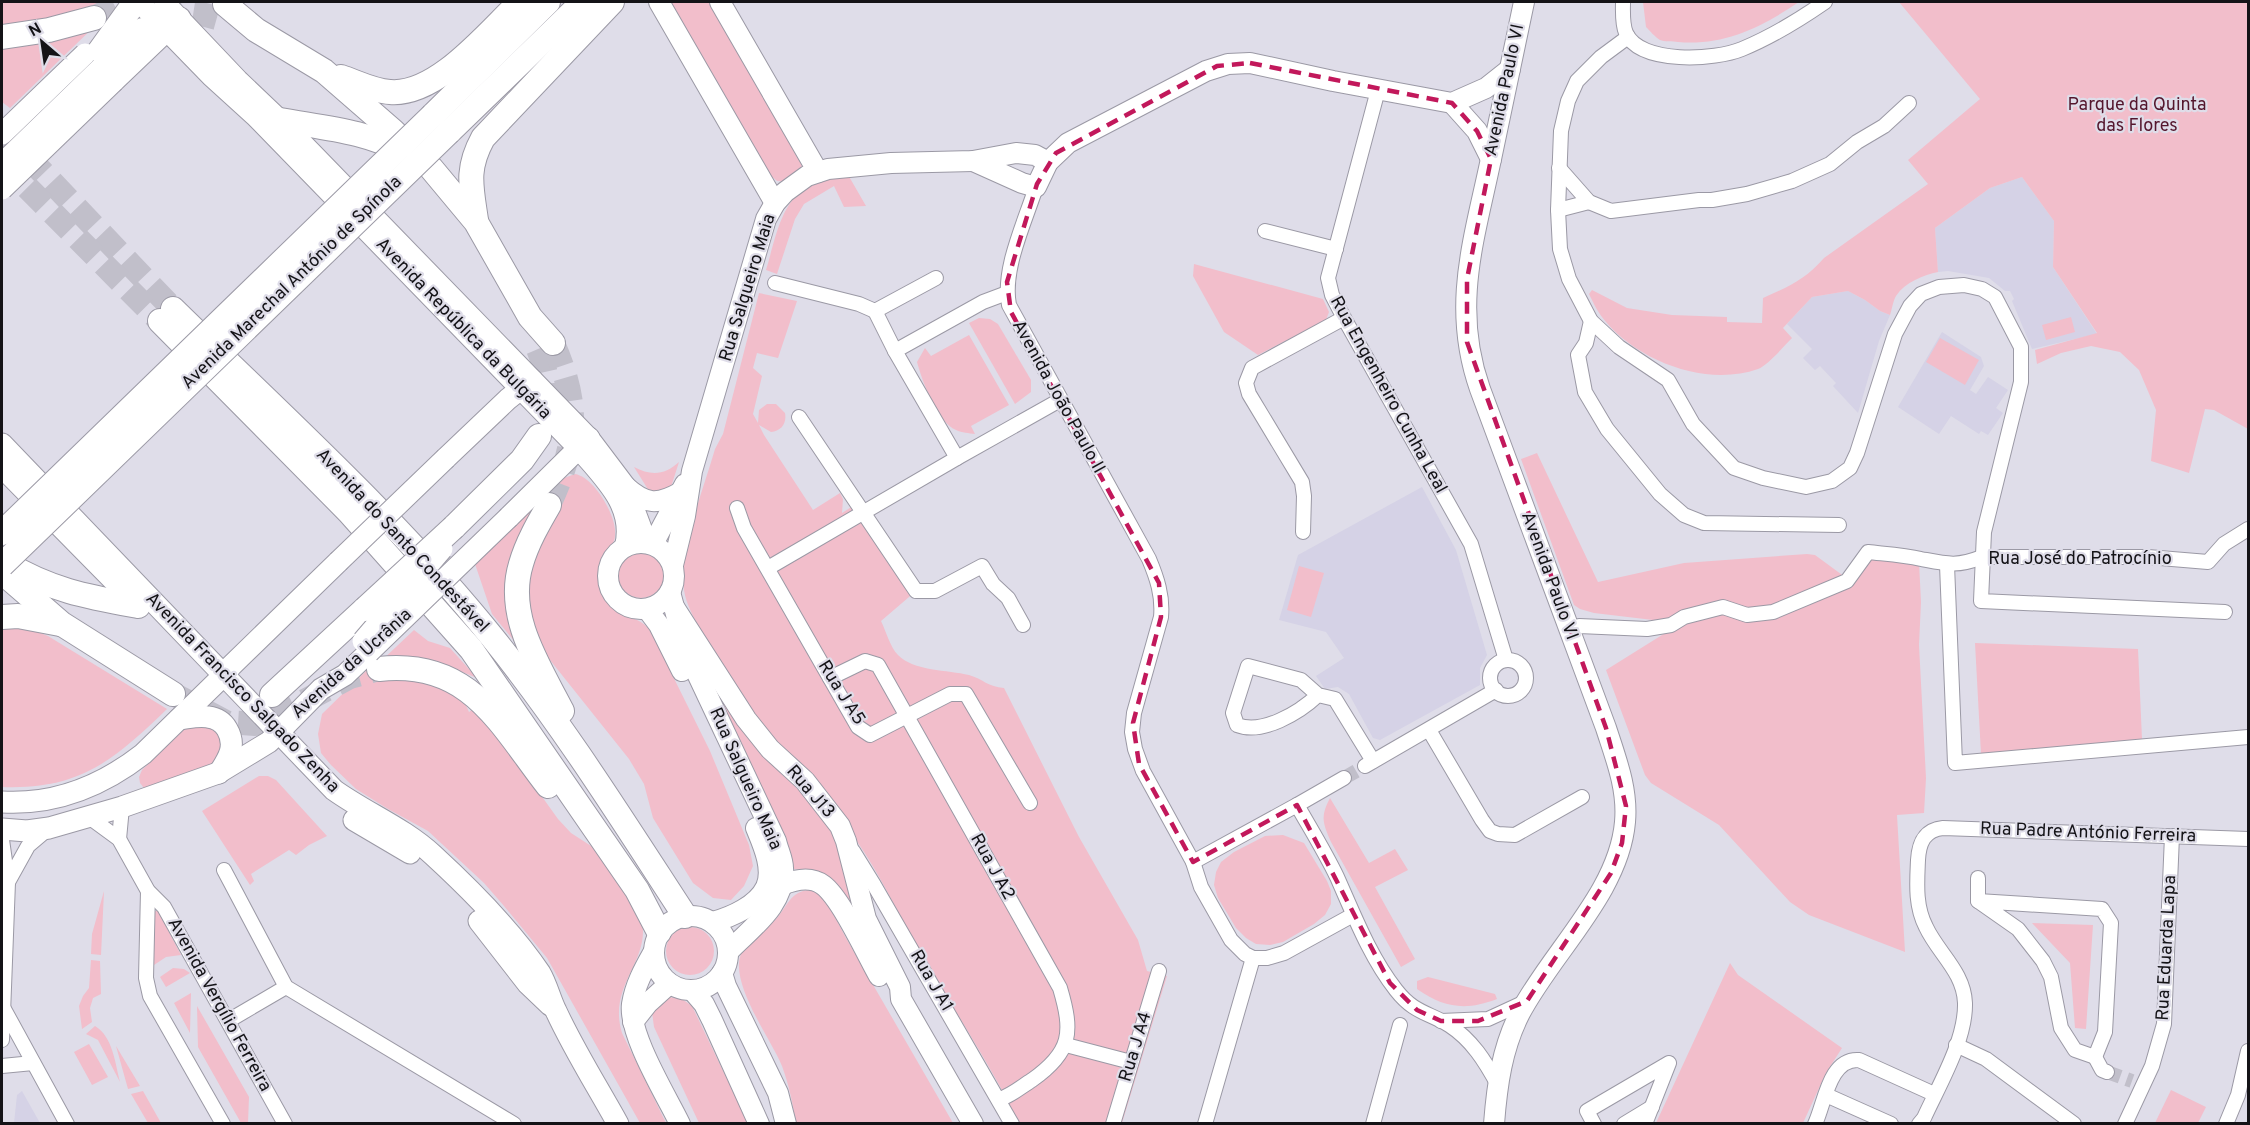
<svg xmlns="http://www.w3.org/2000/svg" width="2250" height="1125" viewBox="0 0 2250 1125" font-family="Overpass,sans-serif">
  <rect width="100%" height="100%" fill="#dfdde9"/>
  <g fill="#d5d2e6">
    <path d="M2022,177L2054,221L2053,267L2097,334L2032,349L2012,301L2014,299L2010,291H2005L1989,278L1948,271L1938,272L1935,228L1990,188Z"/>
    <path d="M1848,291L1865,300L1880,311L1890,315L1879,341L1858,413L1833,386L1836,383L1820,366L1815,370L1803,358L1812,349L1787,324L1812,297Z"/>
    <path d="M1942,332L1981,357L1984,366L1970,390L1976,394L1988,377L2008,390L1996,408L2003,413L1988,435L1981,431L1979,434L1951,416L1939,434L1898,407Z"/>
    <path d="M1422,487L1456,550L1487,655L1480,668V685L1380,740L1373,738L1349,694L1338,687L1325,689L1316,676L1344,658L1326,632L1279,620L1298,555Z"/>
    <path d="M22,1091L40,1123H14L17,1095Z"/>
  </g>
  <g fill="#f2becb">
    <path d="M2,2H113L100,21L10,108L2,102V47L32,26L2,28Z"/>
    <path d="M670,2H709L801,158L802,169L788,182L777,181L770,175Z"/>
    <path d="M1643,2H1799C1762,27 1724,46 1678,42C1673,41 1664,42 1660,40C1655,37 1650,31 1646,27Z"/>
    <path d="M1899,2H2248V429L2214,410L2205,409L2189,473L2151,461L2156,410L2139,370L2120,352L2091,346L2061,353L2037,364L2035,350L2097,333L2053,267L2054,221L2022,177L1990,188L1935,228L1938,272C1924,275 1905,282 1896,296C1893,301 1892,309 1890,315L1880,311L1865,300L1848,291L1812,297L1783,328L1792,338C1784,346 1768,365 1758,369C1707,387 1640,362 1606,322C1598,313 1594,304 1589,294L1592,290L1627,308L1672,315L1727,317V322L1762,323L1763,298C1788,287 1806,279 1824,258L1928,184L1908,160L1980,99Z"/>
    <path d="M847,173L866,206L844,207L834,186L804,204L795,219L777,274L766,270C775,241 780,204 807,186C817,179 835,177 847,173Z"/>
    <path d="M1194,264L1323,299L1329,312L1326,320L1258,355L1224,332L1193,276Z"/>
    <path d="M759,293L797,301L778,358L757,353L753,368L762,376L753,414L758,423L759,410L767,404H776L785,413C787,424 781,431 771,432L759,425L764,435L813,510L840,493L843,499L842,513L856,504L916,591L881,621C886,631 890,647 898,655C913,671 948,670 969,675C983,679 988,687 1004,688L1079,837L1138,940L1147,971L1167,976L1122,1123H1019C989,1062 953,1009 919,950C898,914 880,874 856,840C806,769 739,711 701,632C695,619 686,605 684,590C678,552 704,488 715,449L723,434Z"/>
    <path d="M2071,317L2075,332L2046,340L2042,325Z"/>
    <path d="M979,318L990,319L998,324L1031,380V392L1015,404L969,323Z"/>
    <path d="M969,335L1009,405L971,426L975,434C969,433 962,433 956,430C938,423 922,381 917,362L925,348L931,356Z"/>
    <path d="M1940,338L1979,360L1965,385L1926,362Z"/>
    <path d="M1537,453L1598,582L1684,563L1807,554L1815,555L1845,577L1773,606L1668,619L1653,620L1594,613L1580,609L1574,605L1521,459Z"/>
    <path d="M679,462L671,487L664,493L649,491L634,467C651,476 665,475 679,462Z"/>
    <path d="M575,474C594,477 617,516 615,535C615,542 611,546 607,551C600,563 598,578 602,591C613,621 636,612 650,630L710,751L749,845L753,866L744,886L731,900L713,898L693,883L653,818L644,784L629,759L546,655L506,600L515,642L492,614L475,564L556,481Z"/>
    <circle cx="641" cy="575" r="23"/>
    <path d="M1867,555L1919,562L1921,602L1919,645L1926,778L1924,813L1897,815L1905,952L1809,915L1790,902L1719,825L1651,783L1645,775L1606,670L1678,625L1725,610L1747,619L1845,584Z"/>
    <path d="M1299,566L1324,573L1311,617L1287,610Z"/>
    <path d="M2,626L38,632L48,636L167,709C114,760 80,790 2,787Z"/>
    <path d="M414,630L428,641L450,648L477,678L455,669L412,658L379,663Z"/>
    <path d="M1975,643L2138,649L2142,739L1981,754Z"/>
    <path d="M698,663L831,822L857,919C835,884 838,876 794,869L776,818Z"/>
    <path d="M369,668L407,676L462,696L469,712L477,706L558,819L571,833L602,853L641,917C653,960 607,984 622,1033L666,1123H640L547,958L504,906L484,883L428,831L388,809L356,789L331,765L321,753L318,734L322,714Z"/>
    <path d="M195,721L223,732L222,761L144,788L140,783L139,777L142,770L184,728Z"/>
    <path d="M259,776H268L276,780L327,836L309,845L296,855L289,850L251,874L254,881L250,885L202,811Z"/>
    <path d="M1330,798L1369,863L1395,849L1408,870L1375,887L1415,959L1401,967L1331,842C1323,823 1320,817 1330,798Z"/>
    <path d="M1283,835L1304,843L1327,881L1331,891V904L1325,915L1314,924L1283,942L1270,945L1256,944L1246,938L1236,928L1218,898L1214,885L1216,872L1221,862L1234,852L1265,836Z"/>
    <path d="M811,890L815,891L826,900L846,938L953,1123L796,1124C793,1104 789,1085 782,1066C771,1039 727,980 742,952C749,940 765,931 775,920C787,908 790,890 811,890Z"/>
    <path d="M104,891L101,955L91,954L92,934Z"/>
    <path d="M154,911H158L181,955L166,957L154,965Z"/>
    <path d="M2032,923L2093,925L2086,1029L2075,1028L2070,963Z"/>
    <circle cx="690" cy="951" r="24"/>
    <path d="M91,960L100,961L101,994L93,998L90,1008L92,1022L82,1029L79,1006L83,996L89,988Z"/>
    <path d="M1730,963L1738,975L1842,1048L1826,1073L1803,1123H1656Z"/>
    <path d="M173,968L184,969L190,973L166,987L160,977Z"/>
    <path d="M1428,977L1495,994L1497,999C1466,1011 1444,1008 1417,989V981Z"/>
    <path d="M191,993L190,1033L174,1003Z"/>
    <path d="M669,997L682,999L692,1006L748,1123H699L654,1027L652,1012L663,1000Z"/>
    <path d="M197,1006L249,1097L248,1123H241L198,1047Z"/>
    <path d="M95,1026C113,1037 115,1063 120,1082L98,1040L86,1034Z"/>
    <path d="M89,1044L108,1077L92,1085L74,1052Z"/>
    <path d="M116,1046L140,1086L128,1089Z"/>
    <path d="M2171,1090L2206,1107L2198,1123H2155Z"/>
    <path d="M143,1091L161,1123H148L131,1094Z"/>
  </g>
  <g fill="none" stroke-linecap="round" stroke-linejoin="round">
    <g stroke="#c1bfca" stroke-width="14" stroke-dasharray="14 7" stroke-linecap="butt">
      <path d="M1344,778L1365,766"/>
      <path d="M2107,1072L2132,1081"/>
    </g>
    <g stroke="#c1bfca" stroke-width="24" stroke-dasharray="24 12" stroke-linecap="butt">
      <path d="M94,18L125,2"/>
      <path d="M159,19C179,6 198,13 220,19"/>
      <path d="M2,130L173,309"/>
      <path d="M2,162L160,321"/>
      <path d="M538,349C547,370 550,391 546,413"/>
      <path d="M549,505C578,443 580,406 553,343"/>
      <path d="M173,694L226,722L255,724L274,717L350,677L379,669"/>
    </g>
    <g stroke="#9b99a5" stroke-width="16">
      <g id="street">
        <path d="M1623,2C1623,11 1622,24 1626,33C1640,65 1716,60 1742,49C1771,37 1799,20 1825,2"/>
        <path d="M1628,37L1601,57L1577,81L1568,101L1561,131L1558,210L1560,249L1569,279L1591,321L1619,347L1668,380L1693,424L1734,468L1763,478L1806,487L1832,481L1850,468L1857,453L1895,334L1910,306L1921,294L1939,287L1964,285L1982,289L1995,297L2021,347V382L1984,532L1981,601L2225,612"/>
        <path d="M1378,90L1328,278L1332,295L1344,318L1471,544L1506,660"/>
        <path d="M1559,168L1589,202L1611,211L1699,200H1712L1747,194L1792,181L1830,164L1857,142L1884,126L1909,103"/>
        <path d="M1036,187C1025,222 1002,269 1009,305L1149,559C1157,578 1163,596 1161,617L1134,713L1132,732L1135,749L1143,771L1193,862L1201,887L1231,940L1245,954L1253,958H1267L1284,953L1353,915"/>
        <path d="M1558,210L1589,202"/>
        <path d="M1265,231L1336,249"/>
        <path d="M775,283L859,304L875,311L936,278"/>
        <path d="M1007,293L983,302L895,351L957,458L1060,400"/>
        <path d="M875,311L895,351"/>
        <path d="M1591,321L1586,343L1578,355L1585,392L1607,429L1660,494L1684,515L1704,523L1839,525"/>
        <path d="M799,417L916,591H935L982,566L993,584L1008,598L1023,625"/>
        <path d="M737,508L744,528L858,727L870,735L950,694H966L1030,803"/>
        <path d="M1303,532L1304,496L1302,482L1249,394L1246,383L1252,368L1344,318"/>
        <path d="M1947,565L1955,763L2248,737"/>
        <path d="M768,568L957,458"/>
        <path d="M1569,630L1579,626L1647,629L1671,625L1684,617L1723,607L1747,615L1773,612L1847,581L1868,552C1886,554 1904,555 1921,559C1947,564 1957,567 1982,557H2148L2208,562L2224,544L2248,529"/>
        <circle cx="1508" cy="678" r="18"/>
        <path d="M830,678L865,661L878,665L1060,988C1073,1032 1072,1052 1032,1080C1021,1087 1012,1095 1000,1099"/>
        <path d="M1318,695C1299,713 1262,735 1237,725L1233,713L1248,666L1301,680L1318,695L1335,699L1373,761"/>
        <path d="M1429,730L1482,820L1490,831L1498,834L1515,835L1582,797"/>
        <path d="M1365,766L1496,690"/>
        <path d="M1297,805L1344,778"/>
        <path d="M89,817L119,839L148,891L164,907L285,1124"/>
        <path d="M119,839L122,807"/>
        <path d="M2,840L8,882L2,1040"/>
        <path d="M853,851L874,885L1012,1124"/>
        <path d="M1193,862L1297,805C1310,828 1325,852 1337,877C1354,915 1370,957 1396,990C1414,1013 1427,1012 1449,1025C1472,1040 1485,1061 1498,1085"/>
        <path d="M224,870L286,987L514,1124"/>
        <path d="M1978,878V901"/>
        <path d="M8,882L28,846L48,829"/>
        <path d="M148,891L146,978L150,996L223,1124"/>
        <path d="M1978,901L2102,909L2111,923L2105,1032L2095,1057L2075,1050L2061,1028L2051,977L2043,961L2018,929Z"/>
        <path d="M4,1009L67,1124"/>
        <path d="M228,1021L286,987"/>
        <path d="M1441,1021L1488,1019L1527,1001"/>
        <path d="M1066,1045L1131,1062"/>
        <path d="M1956,1045L1986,1059L2074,1124"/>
        <path d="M2095,1057L2102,1070L2107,1072"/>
        <path d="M2,1066L33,1063"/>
        <path d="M1826,1095L1891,1124"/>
        <path d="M1113,1124L1159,971"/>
        <path d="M1205,1124L1253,958"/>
        <path d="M1373,1124L1400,1025"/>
        <path d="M1594,1124L1587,1111L1669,1063L1645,1124"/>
        <path d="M1624,1124L1652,1107"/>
        <path d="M1815,1124C1825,1103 1829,1058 1859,1060L1934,1094"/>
        <path d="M1919,1124L1924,1118C1939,1085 1966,1040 1965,1003C1964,972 1938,953 1926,927C1915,906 1917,883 1918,860C1919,843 1924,830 1943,828L2248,839"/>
        <path d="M2125,1124L2152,1066L2164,1024L2172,836"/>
        <path d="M2226,1124L2238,1095L2248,1051"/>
      </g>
    </g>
    <g stroke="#9b99a5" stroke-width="22">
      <g id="secondary">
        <path d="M139,2L211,76L255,116L578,448C602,477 635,505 625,546"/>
        <path d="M164,2L238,80L280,120L589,438L626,487L647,543"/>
        <path d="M659,2L775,203"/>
        <path d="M720,2L818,172"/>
        <path d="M1452,103L1477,131L1491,159"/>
        <path d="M973,161L1022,183L1036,187L1048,162L1068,143L1206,71L1228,64L1250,63L1333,81L1452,103L1486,88L1510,69"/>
        <path d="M626,487C646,505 658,505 681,492"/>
        <circle cx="641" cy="576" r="33"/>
        <path d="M653,544L685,484"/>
        <path d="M673,565L685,516L692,471L766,219L775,203L785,192L807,176L828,169L891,163L973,161L1016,153L1035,155L1048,162"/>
        <path d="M670,592L685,648L776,841C778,850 783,859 783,868C786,905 751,928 728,952"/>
        <path d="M674,607L746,719L770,749L805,781L840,826L846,841L866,919L900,987L901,999L973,1124"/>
        <path d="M647,609L659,625L682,671"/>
        <path d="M782,885C794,880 811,876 823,885C841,898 867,955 879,976"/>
        <circle cx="691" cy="953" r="37"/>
        <path d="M713,922C731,917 757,906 766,887C774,869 763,845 756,828"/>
        <path d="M653,953C644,969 635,985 632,1004C628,1034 666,1095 680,1124"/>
        <path d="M722,973L726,986L778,1093L786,1124"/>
        <path d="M692,990L704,1004L712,1020L759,1124"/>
        <path d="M633,1022L648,1003L669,984"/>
        <path d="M1494,1124C1497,1085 1502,1048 1520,1013C1552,952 1619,892 1625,822C1628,789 1616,759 1606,728L1480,389C1451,307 1474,240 1491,159C1502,107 1513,54 1524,2"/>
      </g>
    </g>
    <g stroke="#9b99a5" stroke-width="23">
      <g id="primary">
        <path d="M114,81L180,18"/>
        <path d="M2,444L334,790C366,813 404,828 433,855C470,889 512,931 540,973C547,985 550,999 556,1011C574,1050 597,1086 618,1124"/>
        <path d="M446,458L508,399L532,380"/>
        <path d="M2,467L122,589"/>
        <path d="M509,517L589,438"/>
        <path d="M179,719C188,718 199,715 208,717C216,718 223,722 227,729C237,746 228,759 219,773"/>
        <path d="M2,802C54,805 102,786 143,754L224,675L231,666L338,562"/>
        <path d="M354,820L410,853"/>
        <path d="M2,829L27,831L49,828L122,807L218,773L269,742L321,689L345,675L369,652"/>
        <path d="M479,921L528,984L550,1005"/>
      </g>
    </g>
    <g stroke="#9b99a5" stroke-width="26">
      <g id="highway">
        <path d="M225,4L256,30L324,71L393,131L431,168L476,222L530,317L553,343"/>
        <path d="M2,37L49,30L94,18"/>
        <path d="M91,63L130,9"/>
        <path d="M102,69L143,30"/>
        <path d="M341,77C356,82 373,91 390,92C437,96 488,32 520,2"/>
        <path d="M433,115L548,2"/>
        <path d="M280,120C324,128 367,131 406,153"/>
        <path d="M449,132L583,2"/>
        <path d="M476,220C471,186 466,169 483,138L612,2"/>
        <path d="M173,309C281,415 397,519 492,637C563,725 623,821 685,916"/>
        <path d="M160,321L349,512L471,649L637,890L659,932"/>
        <path d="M549,505C538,524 527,543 521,564C505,616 539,666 562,711"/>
        <path d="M454,527L522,460L539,436"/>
        <path d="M6,563C49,590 89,597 138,606"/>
        <path d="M2,572L62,624L173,694"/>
        <path d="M2,617L18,616L60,624"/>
        <path d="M379,669C470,659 499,723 548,786"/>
        <path d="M272,695L365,609"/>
      </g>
    </g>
    <use href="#street" stroke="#fff" stroke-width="14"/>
    <use href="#secondary" stroke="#fff" stroke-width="20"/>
    <use href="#primary" stroke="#fff" stroke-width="21"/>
    <use href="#highway" stroke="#fff" stroke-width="24"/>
    <g stroke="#9b99a5" stroke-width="23" stroke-linecap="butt">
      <g id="primary-bridge">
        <path d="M2,134L85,54"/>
        <path d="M2,189L114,81"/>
        <path d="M338,562L446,458"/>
        <path d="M363,641L442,549"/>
        <path d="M369,652L509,517"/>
      </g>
    </g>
    <g stroke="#9b99a5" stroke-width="26" stroke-linecap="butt">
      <g id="highway-bridge">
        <path d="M2,166L102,69"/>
        <path d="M2,533L433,115"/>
        <path d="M2,565L449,132"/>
        <path d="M365,609L454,527"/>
      </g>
    </g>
    <use href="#primary-bridge" stroke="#fff" stroke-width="21"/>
    <use href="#highway-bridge" stroke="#fff" stroke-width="24"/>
  </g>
  <path fill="none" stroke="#c2185b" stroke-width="4.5" stroke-dasharray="12 8" stroke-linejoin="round" d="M1250,63L1452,103L1477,131L1491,159L1467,279V342L1606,728L1626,806L1622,843L1611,873L1527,1001L1478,1021H1441L1417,1010L1390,983L1297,805L1193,862L1139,764L1133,723L1161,617L1159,583L1011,312L1007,282L1037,184L1056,153L1217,66Z"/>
  <g text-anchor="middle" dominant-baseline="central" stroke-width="4.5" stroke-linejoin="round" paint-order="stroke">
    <g font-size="18" fill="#141317" stroke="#dfdde9">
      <text transform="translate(1505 90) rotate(-78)">Avenida Paulo VI</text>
      <text transform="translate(292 283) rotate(-44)">Avenida Marechal António de Spínola</text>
      <text transform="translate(748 288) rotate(-73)">Rua Salgueiro Maia</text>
      <text transform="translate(463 329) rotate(46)">Avenida República da Bulgária</text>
      <text transform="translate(1388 395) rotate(61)">Rua Engenheiro Cunha Leal</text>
      <text transform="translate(1058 397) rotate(61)">Avenida João Paulo II</text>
      <text transform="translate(402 541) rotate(47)">Avenida do Santo Condestável</text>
      <text x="2080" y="559">Rua José do Patrocínio</text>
      <text transform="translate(1549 576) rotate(70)">Avenida Paulo VI</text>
      <text transform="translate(352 664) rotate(-42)">Avenida da Ucrânia</text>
      <text transform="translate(242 693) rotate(46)">Avenida Francisco Salgado Zenha</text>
      <text transform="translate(841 693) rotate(58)">Rua J A5</text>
      <text transform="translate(745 779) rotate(66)">Rua Salgueiro Maia</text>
      <text transform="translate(810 792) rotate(49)">Rua J13</text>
      <text transform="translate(2088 833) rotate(2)">Rua Padre António Ferreira</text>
      <text transform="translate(992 867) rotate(61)">Rua J A2</text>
      <text transform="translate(2167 948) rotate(-87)">Rua Eduarda Lapa</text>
      <text transform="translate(931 981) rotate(60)">Rua J A1</text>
      <text transform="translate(219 1005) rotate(61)">Avenida Vergílio Ferreira</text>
      <text transform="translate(1136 1047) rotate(-73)">Rua J A4</text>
    </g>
    <g font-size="18" fill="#54162d" stroke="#dfdde9">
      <text x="2137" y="105">Parque da Quinta<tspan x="2137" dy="21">das Flores</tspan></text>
    </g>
  </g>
  <rect width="2250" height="1125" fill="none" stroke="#141317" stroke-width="6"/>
  <g transform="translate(42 42) rotate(331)" stroke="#dfdde9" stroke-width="4.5" paint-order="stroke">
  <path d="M0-4.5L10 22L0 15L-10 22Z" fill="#141317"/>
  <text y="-9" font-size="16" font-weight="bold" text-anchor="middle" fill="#141317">N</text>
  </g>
</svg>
